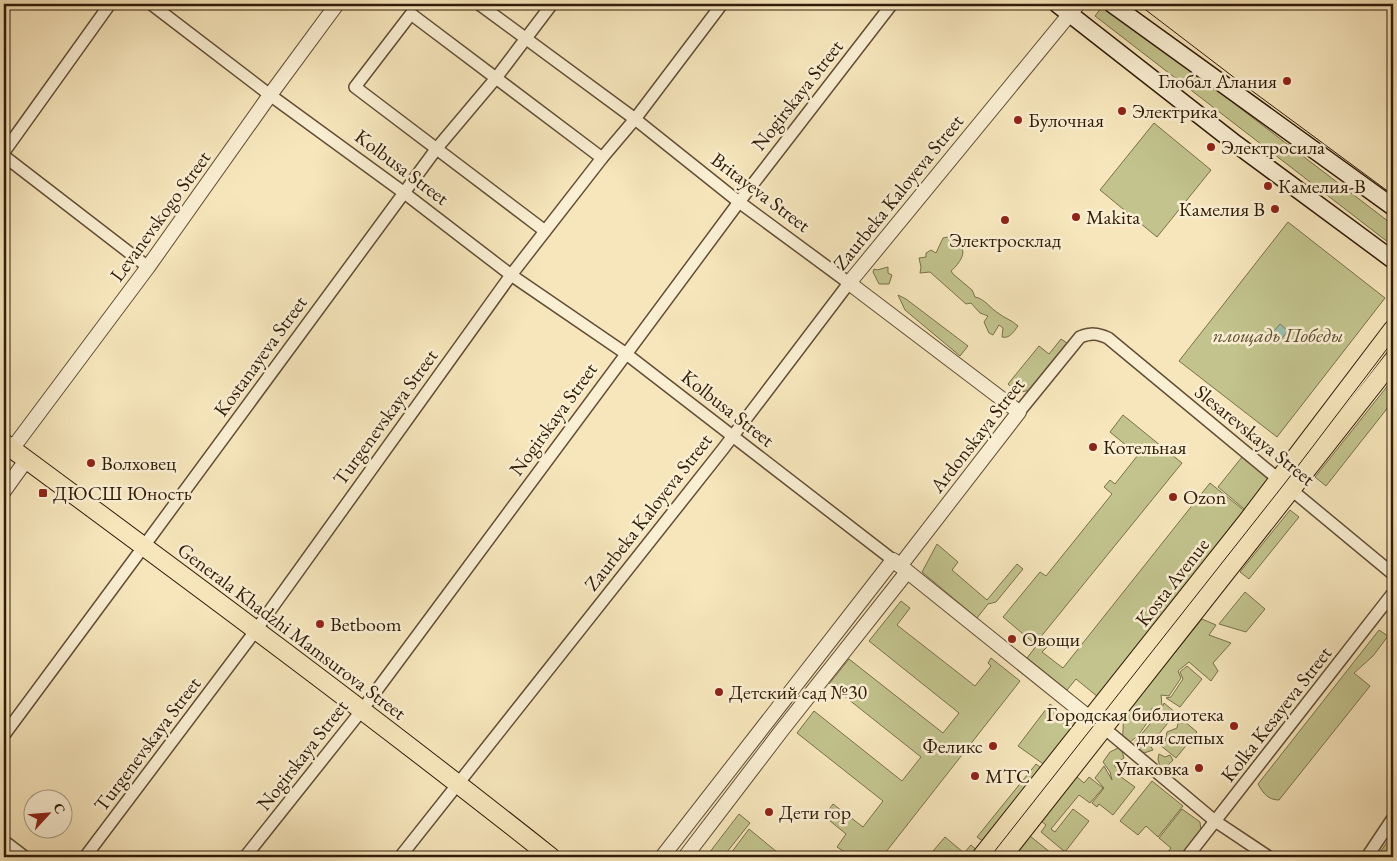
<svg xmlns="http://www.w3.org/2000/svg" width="1397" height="861" viewBox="0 0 1397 861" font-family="'EB Garamond',serif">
  <rect width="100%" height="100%" fill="#f7e6bc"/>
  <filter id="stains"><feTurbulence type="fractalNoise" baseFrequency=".004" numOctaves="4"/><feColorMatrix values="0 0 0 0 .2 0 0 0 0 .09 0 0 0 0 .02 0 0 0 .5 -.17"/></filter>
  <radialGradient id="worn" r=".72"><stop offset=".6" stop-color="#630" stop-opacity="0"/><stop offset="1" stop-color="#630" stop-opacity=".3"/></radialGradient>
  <g fill="#c2c38d" stroke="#79704b">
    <path d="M1104,4L1393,225V246L1095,16Z"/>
    <path d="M1154,123L1211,170L1157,237L1100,190Z"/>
    <path d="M1288,222L1385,298L1277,437L1179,361Z"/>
    <path d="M948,237C952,239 958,243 961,247C967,254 957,266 951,271L953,274L972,290L975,297C985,299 990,308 998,313C1004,318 1012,320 1018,326C1014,331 1010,339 1002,337L1003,328L999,325L993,335L989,333L984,322L988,316L980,313L971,303L966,304L930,272L920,273L921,267L919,258L926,257V253L931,250L936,253L943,238Z"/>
    <path d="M888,267V273L892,275L889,284H879L873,272L874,269L877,270Z"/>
    <path d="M898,295L906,299L968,346L960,356L905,310Z"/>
    <path d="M1061,339L1070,345L1031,389C1021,394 1015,392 1008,384L1039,346L1049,354Z"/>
    <path d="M1393,379V401L1326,486L1315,477Z"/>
    <path d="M1123,415L1182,463L1035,644L1003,617L1040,572L1046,576L1112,494L1104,487L1110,480L1115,484L1138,455L1110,432Z"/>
    <path d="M1242,457L1274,483L1249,513L1218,487Z"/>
    <path d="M1210,483L1246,512L1098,697L1076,679L1067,690L1027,658L1040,641L1047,647L1042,652L1063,668Z"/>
    <path d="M1290,510L1299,517L1249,579L1240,572Z"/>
    <path d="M937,544L958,562L952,570L987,600L1017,564L1023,569L996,602L988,604L977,618L922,572Z"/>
    <path d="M1245,592L1265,609L1246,632L1219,624Z"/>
    <path d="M901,601L910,608L897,625L975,686L991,666L988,663L991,658L1020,681L882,857H852L837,847L846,834L824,816L833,804L863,827L883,801L797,733L814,711L902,781L921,757L829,684L849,659L943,733L959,713L869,641Z"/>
    <path d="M1202,619L1216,625L1209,635L1231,643L1213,663L1218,671L1211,681L1189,662L1178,671L1181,678L1169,696L1161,695L1162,706L1151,709L1152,717C1143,726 1140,738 1127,743L1122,739C1124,731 1122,722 1125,715Z"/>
    <path d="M1379,630L1388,636L1373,656L1354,673L1370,686L1279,800C1268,800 1263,793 1258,784Z"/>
    <path d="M1187,666L1202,679L1180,707L1166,698L1171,697L1183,679L1180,672Z"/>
    <path d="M1164,703L1176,713L1150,745L1153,750L1144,753L1139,752L1134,743L1155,718L1154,711L1162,708Z"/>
    <path d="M1050,704L1080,727L1049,768L1018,746Z"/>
    <path d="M1184,721L1197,732L1176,758L1160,745L1165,741L1167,732L1177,728L1178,723H1182Z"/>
    <path d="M1118,748L1122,751L1124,758L1115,764V767L1117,768L1126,761L1131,767L1121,777L1135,787L1113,815L1099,804L1097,807L1092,803L1104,788L1095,778L1104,766L1112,780L1110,772L1103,762L1110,752Z"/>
    <path d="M1159,754L1165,757L1170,755L1173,760C1170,764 1165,768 1160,767L1158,759Z"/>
    <path d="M1036,764L1045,771L987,844L977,837Z"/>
    <path d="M1077,777L1084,783L1089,777L1103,788L1090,803L1079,795L1051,829L1055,832L1073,809L1089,821L1065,852L1041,832L1046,825L1041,821Z"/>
    <path d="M1152,781L1183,806L1158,837L1146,826L1138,835L1120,821Z"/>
    <path d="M1182,809L1200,822L1201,831L1182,857H1164L1171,848L1159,838Z"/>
    <path d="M739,814L750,823L723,857H706Z"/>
    <path d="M749,829L783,857H728Z"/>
    <path d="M1393,833V856L1377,857Z"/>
    <path d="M1030,836L1051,853L1047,857H1013Z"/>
    <path d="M945,837L964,853L971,845L980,853L977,857H928Z"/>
  </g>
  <path fill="#9dc0ae" stroke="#717e6c" d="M1280,324L1288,331L1277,344L1269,337Z"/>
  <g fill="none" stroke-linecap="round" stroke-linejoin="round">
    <g stroke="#624e36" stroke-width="14">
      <g id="minor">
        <path d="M151,4L270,95L403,192L511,275L625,353L893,560"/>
        <path d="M4,152L110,4"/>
        <path d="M4,156L148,267"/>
        <path d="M545,231L355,87L411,14L602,158"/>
        <path d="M1019,412L1080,337C1091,333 1097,333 1108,338L1393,574"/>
        <path d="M1104,728L1215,821L1269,857"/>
        <path d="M4,735L144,546L437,148L496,78L552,4"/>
        <path d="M4,841L25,857"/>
        <path d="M85,857L256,630L511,275L602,158L635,119L722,4"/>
        <path d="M245,857L362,710L739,202L892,4"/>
        <path d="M400,857L723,449L849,283L739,202L635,119L479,4"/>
        <path d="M1187,857L1393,593"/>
        <path d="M1367,857L1393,818"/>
      </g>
    </g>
    <g stroke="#624e36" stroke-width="16">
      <g id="tertiary">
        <path d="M12,449L148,267L270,95L337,4"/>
        <path d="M4,491L27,459"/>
        <path d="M900,566L1019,412L849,283L1078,4"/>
        <path d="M662,857L893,560L1097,724"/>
        <path d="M685,857L782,730L907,572"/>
      </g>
    </g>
    <g stroke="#301c09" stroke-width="19">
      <g id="secondary">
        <path d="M1057,4L1236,144L1393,260"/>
        <path d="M1112,4L1393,207"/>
      </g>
    </g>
    <g stroke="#301c09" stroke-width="20">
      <g id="primary">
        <path d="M4,443C188,579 372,715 551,857"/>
        <path d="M981,857L1248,520L1393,329"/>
        <path d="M1002,857L1393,360"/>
      </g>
    </g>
    <use href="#minor" stroke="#faefd3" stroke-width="11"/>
    <use href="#tertiary" stroke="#faefd3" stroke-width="14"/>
    <use href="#secondary" stroke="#faefd3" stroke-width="16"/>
    <use href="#primary" stroke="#f7e6bc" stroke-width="18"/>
    <g stroke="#301c09" stroke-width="1">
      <path d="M1138,4L1240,82L1393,195"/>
      <path d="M990,857L1285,483L1393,341"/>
    </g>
  </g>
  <g fill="#8f2418" stroke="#faefd3" stroke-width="2">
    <circle cx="1287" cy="81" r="5"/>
    <circle cx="1122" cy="111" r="5"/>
    <circle cx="1018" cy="120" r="5"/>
    <circle cx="1211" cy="147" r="5"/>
    <circle cx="1268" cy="186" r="5"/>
    <circle cx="1275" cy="209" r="5"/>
    <circle cx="1076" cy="217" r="5"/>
    <circle cx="1005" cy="220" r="5"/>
    <circle cx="1093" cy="447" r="5"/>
    <circle cx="91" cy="463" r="5"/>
    <rect x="38" y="488" width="10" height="10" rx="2.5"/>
    <circle cx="1173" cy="497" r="5"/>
    <circle cx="320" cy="624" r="5"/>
    <circle cx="1012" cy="639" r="5"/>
    <circle cx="719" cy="692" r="5"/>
    <circle cx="1234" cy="726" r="5"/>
    <circle cx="993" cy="746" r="5"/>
    <circle cx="1199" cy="768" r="5"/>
    <circle cx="975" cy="776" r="5"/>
    <circle cx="769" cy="812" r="5"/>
  </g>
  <g text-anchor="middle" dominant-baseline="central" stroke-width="5" stroke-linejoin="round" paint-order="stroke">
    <g font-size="20" fill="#301c09" stroke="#faefd3" text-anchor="start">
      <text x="1277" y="81" text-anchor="end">Глобал Алания</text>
      <text x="1132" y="111">Электрика</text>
      <text x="1028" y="120">Булочная</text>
      <text x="1221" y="147">Электросила</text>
      <text x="1278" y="186">Камелия-В</text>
      <text x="1265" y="209" text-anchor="end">Камелия В</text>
      <text x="1086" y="217">Makita</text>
      <text x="1005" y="240" text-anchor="middle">Электросклад</text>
      <text x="1103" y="447">Котельная</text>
      <text x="101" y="463">Волховец</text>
      <text x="53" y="493">ДЮСШ Юность</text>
      <text x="1183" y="497">Ozon</text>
      <text x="330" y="624">Betboom</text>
      <text x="1022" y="639">Овощи</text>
      <text x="729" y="692">Детский сад №30</text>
      <text x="1224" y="714" text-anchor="end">Городская библиотека<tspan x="1224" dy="23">для слепых</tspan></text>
      <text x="983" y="746" text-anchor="end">Феликс</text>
      <text x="1189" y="768" text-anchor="end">Упаковка</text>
      <text x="985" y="776">МТС</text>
      <text x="779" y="812">Дети гор</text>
    </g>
    <g font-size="20" fill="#301c09" stroke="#faefd3">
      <text transform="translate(797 95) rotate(-52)">Nogirskaya Street</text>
      <text transform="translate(402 167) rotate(37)">Kolbusa Street</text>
      <text transform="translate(761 192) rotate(37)">Britayeva Street</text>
      <text transform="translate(898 192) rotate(-51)">Zaurbeka Kaloyeva Street</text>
      <text transform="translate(160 216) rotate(-54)">Levanevskogo Street</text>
      <text transform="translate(260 356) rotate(-54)">Kostanayeva Street</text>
      <text transform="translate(728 408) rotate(38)">Kolbusa Street</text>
      <text transform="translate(385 417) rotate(-54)">Turgenevskaya Street</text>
      <text transform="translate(553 419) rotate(-54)">Nogirskaya Street</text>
      <text transform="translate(977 435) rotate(-52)">Ardonskaya Street</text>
      <text transform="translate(1255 435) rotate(39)">Slesarevskaya Street</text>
      <text transform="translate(648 512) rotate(-52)">Zaurbeka Kaloyeva Street</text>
      <text transform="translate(1172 582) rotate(-52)">Kosta Avenue</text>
      <text transform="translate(292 631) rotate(37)">Generala Khadzhi Mamsurova Street</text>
      <text transform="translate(1276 714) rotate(-52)">Kolka Kesayeva Street</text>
      <text transform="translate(147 744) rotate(-53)">Turgenevskaya Street</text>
      <text transform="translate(302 755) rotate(-52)">Nogirskaya Street</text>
    </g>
    <g font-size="20" font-style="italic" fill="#5c4e31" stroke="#faefd3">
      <text x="1278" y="335">площадь Победы</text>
    </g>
  </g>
  <rect width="1397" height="861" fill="none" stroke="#f7e6bc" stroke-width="20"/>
  <rect x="5" y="5" width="1387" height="851" fill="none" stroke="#301c09" stroke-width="2.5"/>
  <rect x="10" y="10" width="1377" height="841" fill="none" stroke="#301c09"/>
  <g transform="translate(48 814) rotate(64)"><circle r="24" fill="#faefd3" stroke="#a99b82"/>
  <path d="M0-4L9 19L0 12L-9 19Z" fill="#8f2418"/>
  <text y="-8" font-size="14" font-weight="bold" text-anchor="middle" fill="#301c09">С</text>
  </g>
  <rect width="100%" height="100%" filter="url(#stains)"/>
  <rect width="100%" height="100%" fill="url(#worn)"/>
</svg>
